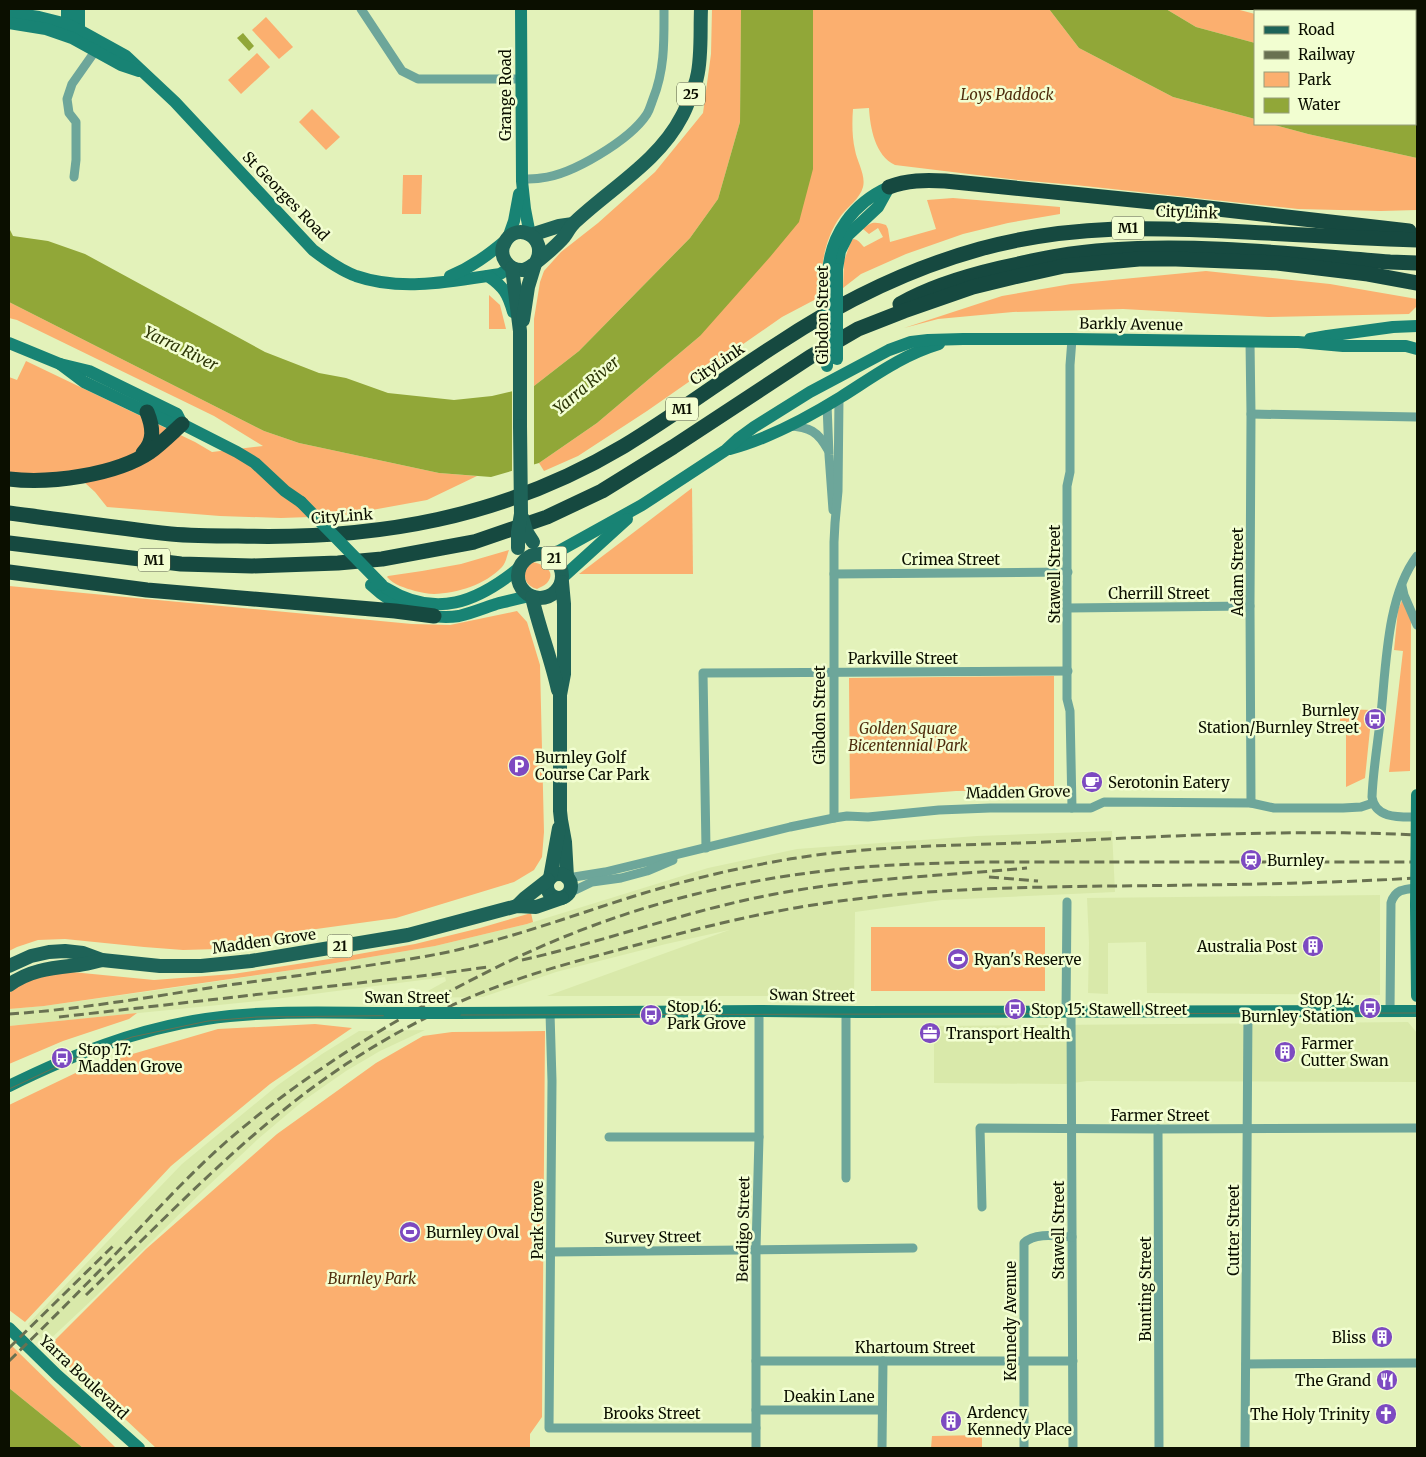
<svg xmlns="http://www.w3.org/2000/svg" width="1426" height="1457" viewBox="0 0 1426 1457" font-family="Merriweather,serif">
  <rect width="100%" height="100%" fill="#e3f2ba"/>
  <g fill="#d9e9aa">
    <path d="M1112,831L1115,892L942,900L855,912L854,996H547L729,930L666,944L556,972L483,997L415,998L446,981L445,977L259,1001L9,1026V1009L44,1006L173,988L306,968L435,946L527,924L708,868L797,849L977,836Z"/>
    <path d="M1380,895V995L1147,993L1146,942L1108,943V994L1088,993L1089,943L1087,898Z"/>
    <path d="M1408,1022L1417,1033V1082L1087,1081L1066,1084L934,1083V1026Z"/>
    <path d="M425,1030L380,1051L346,1071L303,1101L258,1139L209,1185L94,1298L46,1343L28,1324L182,1164L278,1085L322,1054L359,1031Z"/>
  </g>
  <g fill="#fbaf6f">
    <path d="M712,9H741L740,122L718,199L690,238L579,351L534,386V319L540,282L544,271L561,252L598,223L655,172L703,113L711,54Z"/>
    <path d="M813,9H1049L1079,48L1173,97L1255,119V124H1271L1308,134L1417,158V210L1381,211L1298,209L1075,185L1018,180L895,165C875,156 870,127 869,108L853,109C852,122 852,137 855,150C857,162 866,175 863,187C860,199 847,207 840,217C823,241 821,270 820,297L782,317L647,411L578,456L544,471L539,463L597,423L700,336L813,19Z"/>
    <path d="M1166,9H1236L1255,14V43L1196,27Z"/>
    <path d="M266,17L293,47L279,59L252,30Z"/>
    <path d="M257,53L270,67L241,94L228,80Z"/>
    <path d="M312,109L340,137L326,150L299,122Z"/>
    <path d="M403,175H422L421,214H402Z"/>
    <path d="M953,198L1060,207V214L1008,223L963,234L906,254L861,274L843,288L844,261L851,241L853,239C858,239 860,243 864,247L883,237L878,228L869,234L863,229C872,221 875,222 886,225L888,229L890,242L936,229L927,200Z"/>
    <path d="M1206,271L1330,284L1417,299V306L1409,314L1268,317L1123,309L1013,312L938,319L904,328L1002,296L1071,284Z"/>
    <path d="M489,295L500,305L506,329H489Z"/>
    <path d="M9,302L264,431L299,443L439,473L477,476L427,500L339,516L281,518L220,516L107,507L95,492L84,482L9,473V377L17,380L26,361L195,442L212,452L263,446L214,416L17,320L9,318Z"/>
    <path d="M692,488L693,574H579Z"/>
    <path d="M509,550C507,555 506,563 502,567C485,585 457,593 434,594C428,594 421,592 415,591C405,588 394,585 387,577L388,576L422,571L461,564Z"/>
    <path d="M533,562C541,564 558,570 547,583C544,586 540,587 537,589C526,586 523,578 526,568Z"/>
    <path d="M9,586L412,624L450,625L517,611L527,622L540,665L544,832L542,857L534,870L514,882L396,918L309,930V933L305,936L296,939L218,949L183,950L144,947L65,939L38,940L17,947L9,951Z"/>
    <path d="M1402,600L1411,620V627L1410,771L1389,772L1403,651L1394,650L1398,610Z"/>
    <path d="M1054,676V790L956,791L850,799L849,678Z"/>
    <path d="M1340,709L1372,710L1365,778L1346,787V721H1340Z"/>
    <path d="M531,913L533,922L527,924L435,946L306,968L44,1006L9,1009V993L24,982L46,975L72,972L154,980L233,974L342,957L415,944L480,928Z"/>
    <rect x="871" y="927" width="174" height="64"/>
    <path d="M137,1013L129,1019L63,1041L9,1064V1026Z"/>
    <path d="M315,1024L352,1028L270,1084L171,1166L25,1322L9,1310V1105L88,1067L218,1029Z"/>
    <path d="M545,1031L542,1417L530,1434V1448H156L48,1347L146,1249L277,1134L376,1063L423,1036L452,1032Z"/>
    <path d="M9,1343L116,1448H83L9,1388Z"/>
    <path d="M982,1435V1448H931L932,1436Z"/>
  </g>
  <g fill="#91a738">
    <path d="M741,9H813V169L799,222L770,257L700,336L597,423L539,463L491,477L439,473L299,443L264,431L9,302V228L13,236L48,241L85,254L265,352L319,373L346,378L388,393L454,400L492,396L534,386L579,351L690,238L718,199L740,122Z"/>
    <path d="M1049,9H1166L1196,27L1255,43V119L1173,97L1079,48Z"/>
    <path d="M243,33L254,46L249,51L237,38Z"/>
    <path d="M1415,68H1417V158L1308,134L1271,124H1415Z"/>
    <path d="M9,1388L83,1448H9Z"/>
  </g>
  <path fill="#e3f2ba" d="M534,383V467L512,474V389Z"/>
  <g fill="none" stroke-linecap="round" stroke-linejoin="round">
    <g stroke="#6da69a" stroke-width="9">
      <path d="M361,9L402,71L418,79H521"/>
      <path d="M74,177L76,160V122L69,113L67,99L72,84L98,47"/>
      <path d="M522,179C528,179 535,179 541,178C572,175 630,140 647,114C650,109 651,104 653,99C665,69 664,40 664,9"/>
      <path d="M1072,339L1070,365V472L1067,486V699L1070,711L1072,808"/>
      <path d="M1250,342L1251,414L1250,606L1251,803"/>
      <path d="M827,405L829,455L833,510"/>
      <path d="M1251,414L1417,417"/>
      <path d="M789,426C809,427 818,431 828,450"/>
      <path d="M1417,556C1387,595 1386,666 1381,714C1378,742 1373,770 1372,797C1375,819 1400,817 1417,817"/>
      <path d="M834,574L1068,572"/>
      <path d="M1402,586L1404,595L1417,625"/>
      <path d="M1068,608L1250,606"/>
      <path d="M834,818V542L835,523L838,491L839,398"/>
      <path d="M706,848L703,673L1068,671"/>
      <path d="M568,878L605,872L790,827L834,818L847,816L868,817L939,810L990,808H1091L1104,802L1251,803L1274,808H1343L1361,807L1373,803"/>
      <path d="M569,893L592,882L621,878L647,871L673,860"/>
      <path d="M1390,1011L1391,903C1395,889 1405,889 1417,888"/>
      <path d="M1066,1012L1067,902"/>
      <path d="M1071,1012L1073,1448"/>
      <path d="M550,1013L552,1081L549,1428H756"/>
      <path d="M1158,1129L1159,1448"/>
      <path d="M609,1137H759"/>
      <path d="M846,1178V1012"/>
      <path d="M982,1207L980,1128L1158,1129L1417,1128"/>
      <path d="M550,1252L913,1248"/>
      <path d="M756,1361H1073"/>
      <path d="M1246,1364L1417,1363"/>
      <path d="M756,1410H882"/>
      <path d="M756,1448V1249L759,1137V1011"/>
      <path d="M882,1448L883,1361"/>
      <path d="M1024,1448V1243C1035,1232 1057,1236 1072,1237"/>
      <path d="M1245,1448L1248,1011"/>
    </g>
    <g stroke="#188374" stroke-width="12">
      <path d="M67,9V24L69,31"/>
      <path d="M79,9V30"/>
      <path d="M521,9L522,181L525,209L530,235"/>
      <path d="M9,16L25,15L39,17L67,24L79,30L126,56L175,102L313,250C326,260 340,270 356,276C402,292 453,281 500,274L511,267"/>
      <path d="M9,23L46,29L72,38L121,65L139,71"/>
      <path d="M1415,28L1417,29"/>
      <path d="M508,238L514,221L519,194"/>
      <path d="M837,269L840,251L848,235L878,207L889,187"/>
      <path d="M828,274C830,235 853,203 889,187"/>
      <path d="M450,276C472,267 488,255 506,240"/>
      <path d="M488,276C504,287 508,294 513,312"/>
      <path d="M1310,339L1327,336L1393,327L1417,326"/>
      <path d="M9,343L60,364L89,371L177,414L182,424"/>
      <path d="M60,364L84,382L170,423L182,424L237,452L255,463L285,491L301,502"/>
      <path d="M730,449C768,439 807,418 841,397C873,377 902,355 939,344"/>
      <path d="M547,555L559,551L642,505L726,450L739,438L754,427L810,392L889,350L911,342L928,340L963,339H1072L1298,342L1343,346H1406L1417,349"/>
      <path d="M562,578L627,519"/>
      <path d="M371,585C394,607 428,621 459,616C472,613 484,608 496,604C508,601 519,598 530,596"/>
      <path d="M386,588C436,619 477,602 519,568"/>
      <path d="M1416,905L1417,996"/>
      <path d="M455,1013L759,1011L858,1012L1417,1011"/>
      <path d="M9,1086C72,1055 136,1029 206,1019C266,1010 328,1013 389,1013"/>
      <path d="M9,1328L57,1375L139,1448"/>
    </g>
    <g stroke="#1e6358" stroke-width="14">
      <path d="M1282,9L1295,11"/>
      <path d="M1386,11H1391"/>
      <path d="M531,235L559,226L573,224"/>
      <path d="M536,262C549,238 517,220 505,242C497,255 508,271 523,270C531,269 558,244 564,237C568,232 570,226 575,222C611,188 659,161 682,116C686,109 688,102 691,95C693,89 696,83 697,77C702,57 700,30 701,9"/>
      <path d="M512,268L520,331V426"/>
      <path d="M523,320L528,287L535,264"/>
      <circle cx="540" cy="576" r="22"/>
      <path d="M562,582L564,604V674L560,695V811L561,820L565,842L567,877"/>
      <path d="M532,597C539,628 551,658 558,690"/>
      <circle cx="559" cy="886" r="12"/>
      <path d="M550,878L559,828"/>
      <path d="M517,906L525,898L548,880"/>
      <path d="M9,966L31,956L49,952L65,951L83,953L102,960L160,966H201L251,961L408,935L517,906L536,907L562,898"/>
      <path d="M9,985C31,969 53,968 79,965C87,964 94,962 102,960"/>
    </g>
    <g stroke="#164940" stroke-width="15">
      <path d="M889,187C907,180 925,180 945,181L1182,205L1409,231"/>
      <path d="M900,304C931,286 966,276 1000,268C1036,260 1072,252 1109,250C1201,243 1298,255 1390,262L1417,263"/>
      <path d="M143,453C155,441 153,427 147,412"/>
      <path d="M9,479C50,484 116,475 150,452C161,444 172,433 182,424"/>
      <path d="M9,513C63,520 117,528 171,534C193,536 216,536 238,536C377,540 503,518 624,446C677,414 727,376 779,343C841,302 908,269 980,249C1071,224 1153,227 1246,232C1303,235 1360,238 1417,240"/>
      <path d="M9,543L181,564L252,566L338,563L382,559L474,542L547,517L602,491L673,447L810,357L858,329L904,311L973,287L1014,277L1064,266L1139,259H1176L1277,263L1368,274L1417,283"/>
      <path d="M9,572L147,590L395,611L434,616"/>
    </g>
    <path stroke="#697151" stroke-width="1" d="M9,1089L82,1055L132,1037L208,1021L257,1017L451,1015L1417,1013"/>
    <g stroke="#697151" stroke-width="3" stroke-dasharray="10 5" stroke-linecap="butt">
      <path d="M989,877L1038,881"/>
      <path d="M522,960C607,941 689,910 775,894C859,878 943,876 1027,868"/>
      <path d="M9,1014C87,1009 165,994 243,983C288,977 333,971 378,964C411,959 444,954 477,945C532,931 586,911 641,894C684,881 728,870 773,862C862,845 954,846 1045,842C1169,836 1293,829 1417,835"/>
      <path d="M59,1017L429,975L488,967"/>
      <path d="M86,1295C171,1213 254,1123 354,1059C402,1028 455,1001 510,982C549,968 589,958 629,947C664,938 699,928 735,920C787,908 840,900 893,895C965,888 1039,887 1111,886C1213,885 1315,884 1417,878"/>
      <path d="M9,1348L115,1244"/>
      <path d="M9,1361C42,1329 74,1297 106,1264C145,1223 183,1180 226,1142C282,1093 343,1052 407,1015C467,981 527,950 592,926C675,895 764,876 853,868C896,864 940,863 984,862H1417"/>
    </g>
    <g stroke="#188374" stroke-width="12">
      <path d="M837,359V269"/>
      <path d="M827,366L828,274"/>
      <path d="M301,502L382,585"/>
      <path d="M1416,905L1417,795"/>
      <path d="M389,1013H455"/>
    </g>
    <g stroke="#1e6358" stroke-width="14">
      <path d="M522,517L526,531L533,542"/>
      <path d="M518,548V532L521,514L520,426"/>
    </g>
  </g>
  <defs>
    <g id="bus-disc" transform="scale(1.125)"><circle r="9.5" fill="#7d4ac1" stroke="#f2fed1"/><path d="M-5-6H5V4H4V6H2V4H-2V6H-4V4H-5ZM-3.5-4V0h7V-4ZM-3.5 1.2v1.5H-2V1.2ZM2 1.2v1.5H3.5V1.2Z" fill="#fff"/></g>
    <g id="parking-disc" transform="scale(1.125)"><circle r="9.5" fill="#7d4ac1" stroke="#f2fed1"/><path d="M-3.5-5.5H1a3.5 3.5 0 0 1 0 7H-1V5.5H-3.5ZM-1-3.4V-.6H.8a1.4 1.4 0 0 0 0-2.8Z" fill="#fff"/></g>
    <g id="cafe-disc" transform="scale(1.125)"><circle r="9.5" fill="#7d4ac1" stroke="#f2fed1"/><path d="M-5.5-4.5H6V0H3Q3 3.5 0 3.5H-2.5Q-5.5 3.5-5.5 0ZM3-3.2v2h1.7v-2ZM-6 4.5H4V6H-6Z" fill="#fff"/></g>
    <g id="station-disc" transform="scale(1.125)"><circle r="9.5" fill="#7d4ac1" stroke="#f2fed1"/><path d="M-3-6H3Q5-6 5-4V2Q5 4 3 4L4.5 6H3L1.5 4h-3L-3 6H-4.5L-3 4Q-5 4-5 2V-4Q-5-6-3-6ZM-3.5-4v3h7v-3ZM-3.5 1v1.5H-2V1ZM2 1v1.5H3.5V1Z" fill="#fff"/></g>
    <g id="building-disc" transform="scale(1.125)"><circle r="9.5" fill="#7d4ac1" stroke="#f2fed1"/><path d="M-4-6H4V6H1V3H-1V6H-4ZM-2.5-4.3h1.7v1.8h-1.7ZM.8-4.3h1.7v1.8H.8ZM-2.5-1h1.7V.8h-1.7ZM.8-1h1.7V.8H.8Z" fill="#fff"/></g>
    <g id="stadium-disc" transform="scale(1.125)"><circle r="9.5" fill="#7d4ac1" stroke="#f2fed1"/><path d="M0-5a6.5 5 0 1 0 0 10a6.5 5 0 1 0 0-10ZM-3.5-1.8h7v3.6h-7Z" fill="#fff"/></g>
    <g id="office-disc" transform="scale(1.125)"><circle r="9.5" fill="#7d4ac1" stroke="#f2fed1"/><path d="M-6-3h4V-5.5h4V-3h4V5H-6ZM-1-4.5V-3h2v-1.5ZM-6 0V1H6V0Z" fill="#fff"/></g>
    <g id="restaurant-disc" transform="scale(1.125)"><circle r="9.5" fill="#7d4ac1" stroke="#f2fed1"/><path d="M-5-6h1v4h1v-4h1v4h1v-4h1v5L-1.5 .5V6h-2V.5L-5-1ZM5-6V6H3V1.5H1.5Q1.5-4 5-6Z" fill="#fff"/></g>
    <g id="church-disc" transform="scale(1.125)"><circle r="9.5" fill="#7d4ac1" stroke="#f2fed1"/><path d="M-1.2-6h2.4v3.5h3.3v2.4h-3.3V6h-2.4V-.1h-3.3v-2.4h3.3Z" fill="#fff"/></g>
  </defs>
  <g fill-rule="evenodd">
    <use href="#bus-disc" x="1375" y="719"/>
    <use href="#parking-disc" x="519" y="766"/>
    <use href="#cafe-disc" x="1092" y="782"/>
    <use href="#station-disc" x="1251" y="860"/>
    <use href="#building-disc" x="1313" y="946"/>
    <use href="#stadium-disc" x="958" y="959"/>
    <use href="#bus-disc" x="1370" y="1008"/>
    <use href="#bus-disc" x="1015" y="1009"/>
    <use href="#bus-disc" x="651" y="1015"/>
    <use href="#office-disc" x="930" y="1033"/>
    <use href="#building-disc" x="1285" y="1052"/>
    <use href="#bus-disc" x="62" y="1058"/>
    <use href="#stadium-disc" x="410" y="1232"/>
    <use href="#building-disc" x="1382" y="1337"/>
    <use href="#restaurant-disc" x="1387" y="1380"/>
    <use href="#church-disc" x="1386" y="1414"/>
    <use href="#building-disc" x="951" y="1421"/>
  </g>
  <g text-anchor="middle" dominant-baseline="central" stroke-width="5" stroke-linejoin="round" paint-order="stroke">
    <g fill="#f2fed1" stroke="#50573f" stroke-width="1">
      <rect x="677" y="82.5" width="28" height="23" rx="4"/>
      <rect x="1112" y="216.5" width="32" height="23" rx="4"/>
      <rect x="666" y="397.5" width="32" height="23" rx="4"/>
      <rect x="541.5" y="546.5" width="25" height="23" rx="4"/>
      <rect x="138" y="548.5" width="32" height="23" rx="4"/>
      <rect x="327.5" y="934.5" width="25" height="23" rx="4"/>
    </g>
    <g font-size="14" font-weight="bold" fill="#0b0f00">
      <text x="691" y="94">25</text>
      <text x="1128" y="228">M1</text>
      <text x="682" y="409">M1</text>
      <text x="554" y="558">21</text>
      <text x="154" y="560">M1</text>
      <text x="340" y="946">21</text>
    </g>
    <g font-size="15" font-style="italic" fill="#4f2d0d" stroke="#f2fed1">
      <text x="1007" y="94">Loys Paddock</text>
      <text x="908" y="728">Golden Square<tspan x="908" dy="17">Bicentennial Park</tspan></text>
      <text x="372" y="1278">Burnley Park</text>
    </g>
    <g font-size="15" fill="#0b0f00" stroke="#f2fed1">
      <text transform="translate(505 95) rotate(-90)">Grange Road</text>
      <text transform="translate(286 196) rotate(46)">St Georges Road</text>
      <text transform="translate(1187 212) rotate(2)">CityLink</text>
      <text transform="translate(822 315) rotate(-90)">Gibdon Street</text>
      <text transform="translate(1131 324) rotate(1)">Barkly Avenue</text>
      <text transform="translate(717 364) rotate(-34)">CityLink</text>
      <text transform="translate(342 516) rotate(-4)">CityLink</text>
      <text x="951" y="559">Crimea Street</text>
      <text transform="translate(1237 572) rotate(-90)">Adam Street</text>
      <text transform="translate(1054 574) rotate(-90)">Stawell Street</text>
      <text x="1159" y="593">Cherrill Street</text>
      <text x="903" y="658">Parkville Street</text>
      <text transform="translate(819 715) rotate(-90)">Gibdon Street</text>
      <text transform="translate(1018 792) rotate(-1)">Madden Grove</text>
      <text transform="translate(264 941) rotate(-8)">Madden Grove</text>
      <text transform="translate(812 995) rotate(1)">Swan Street</text>
      <text x="407" y="997">Swan Street</text>
      <text x="1160" y="1115">Farmer Street</text>
      <text transform="translate(537 1220) rotate(-90)">Park Grove</text>
      <text transform="translate(743 1229) rotate(-89)">Bendigo Street</text>
      <text transform="translate(1058 1230) rotate(-90)">Stawell Street</text>
      <text transform="translate(1233 1230) rotate(-90)">Cutter Street</text>
      <text transform="translate(653 1237) rotate(-1)">Survey Street</text>
      <text transform="translate(1145 1289) rotate(-90)">Bunting Street</text>
      <text transform="translate(1010 1321) rotate(-90)">Kennedy Avenue</text>
      <text x="915" y="1347">Khartoum Street</text>
      <text transform="translate(84 1377) rotate(43)">Yarra Boulevard</text>
      <text x="829" y="1396">Deakin Lane</text>
      <text x="652" y="1413">Brooks Street</text>
    </g>
    <g font-size="15" fill="#0b0f00" stroke="#f2fed1" text-anchor="start">
      <text x="1359" y="710" text-anchor="end">Burnley<tspan x="1359" dy="17">Station/Burnley Street</tspan></text>
      <text x="535" y="757">Burnley Golf<tspan x="535" dy="17">Course Car Park</tspan></text>
      <text x="1108" y="782">Serotonin Eatery</text>
      <text x="1267" y="860">Burnley</text>
      <text x="1297" y="946" text-anchor="end">Australia Post</text>
      <text x="974" y="959">Ryan's Reserve</text>
      <text x="1354" y="999" text-anchor="end">Stop 14:<tspan x="1354" dy="17">Burnley Station</tspan></text>
      <text x="667" y="1006">Stop 16:<tspan x="667" dy="17">Park Grove</tspan></text>
      <text x="1031" y="1009">Stop 15: Stawell Street</text>
      <text x="946" y="1033">Transport Health</text>
      <text x="1301" y="1043">Farmer<tspan x="1301" dy="17">Cutter Swan</tspan></text>
      <text x="78" y="1049">Stop 17:<tspan x="78" dy="17">Madden Grove</tspan></text>
      <text x="426" y="1232">Burnley Oval</text>
      <text x="1366" y="1337" text-anchor="end">Bliss</text>
      <text x="1371" y="1380" text-anchor="end">The Grand</text>
      <text x="967" y="1412">Ardency<tspan x="967" dy="17">Kennedy Place</tspan></text>
      <text x="1370" y="1414" text-anchor="end">The Holy Trinity</text>
    </g>
    <g font-size="16" font-style="italic" fill="#2d3607" stroke="#f2fed1">
      <text transform="translate(181 348) rotate(26)">Yarra River</text>
      <text transform="translate(586 385) rotate(-40)">Yarra River</text>
    </g>
  </g>
  <rect width="1426" height="1457" fill="none" stroke="#0b0f00" stroke-width="20"/>
  <rect x="1254" y="10" width="162" height="115" fill="#f2fed1" stroke="#969e7d"/>
  <rect x="1264" y="26" width="25" height="8" fill="#1e6358" stroke="#969e7d"/>
  <text x="1298" y="35" font-size="15" fill="#0b0f00">Road</text>
  <rect x="1264" y="51" width="25" height="8" fill="#697151" stroke="#969e7d"/>
  <text x="1298" y="60" font-size="15" fill="#0b0f00">Railway</text>
  <rect x="1264" y="72" width="25" height="15" fill="#fbaf6f" stroke="#969e7d"/>
  <text x="1298" y="85" font-size="15" fill="#0b0f00">Park</text>
  <rect x="1264" y="98" width="25" height="15" fill="#91a738" stroke="#969e7d"/>
  <text x="1298" y="110" font-size="15" fill="#0b0f00">Water</text>
</svg>
